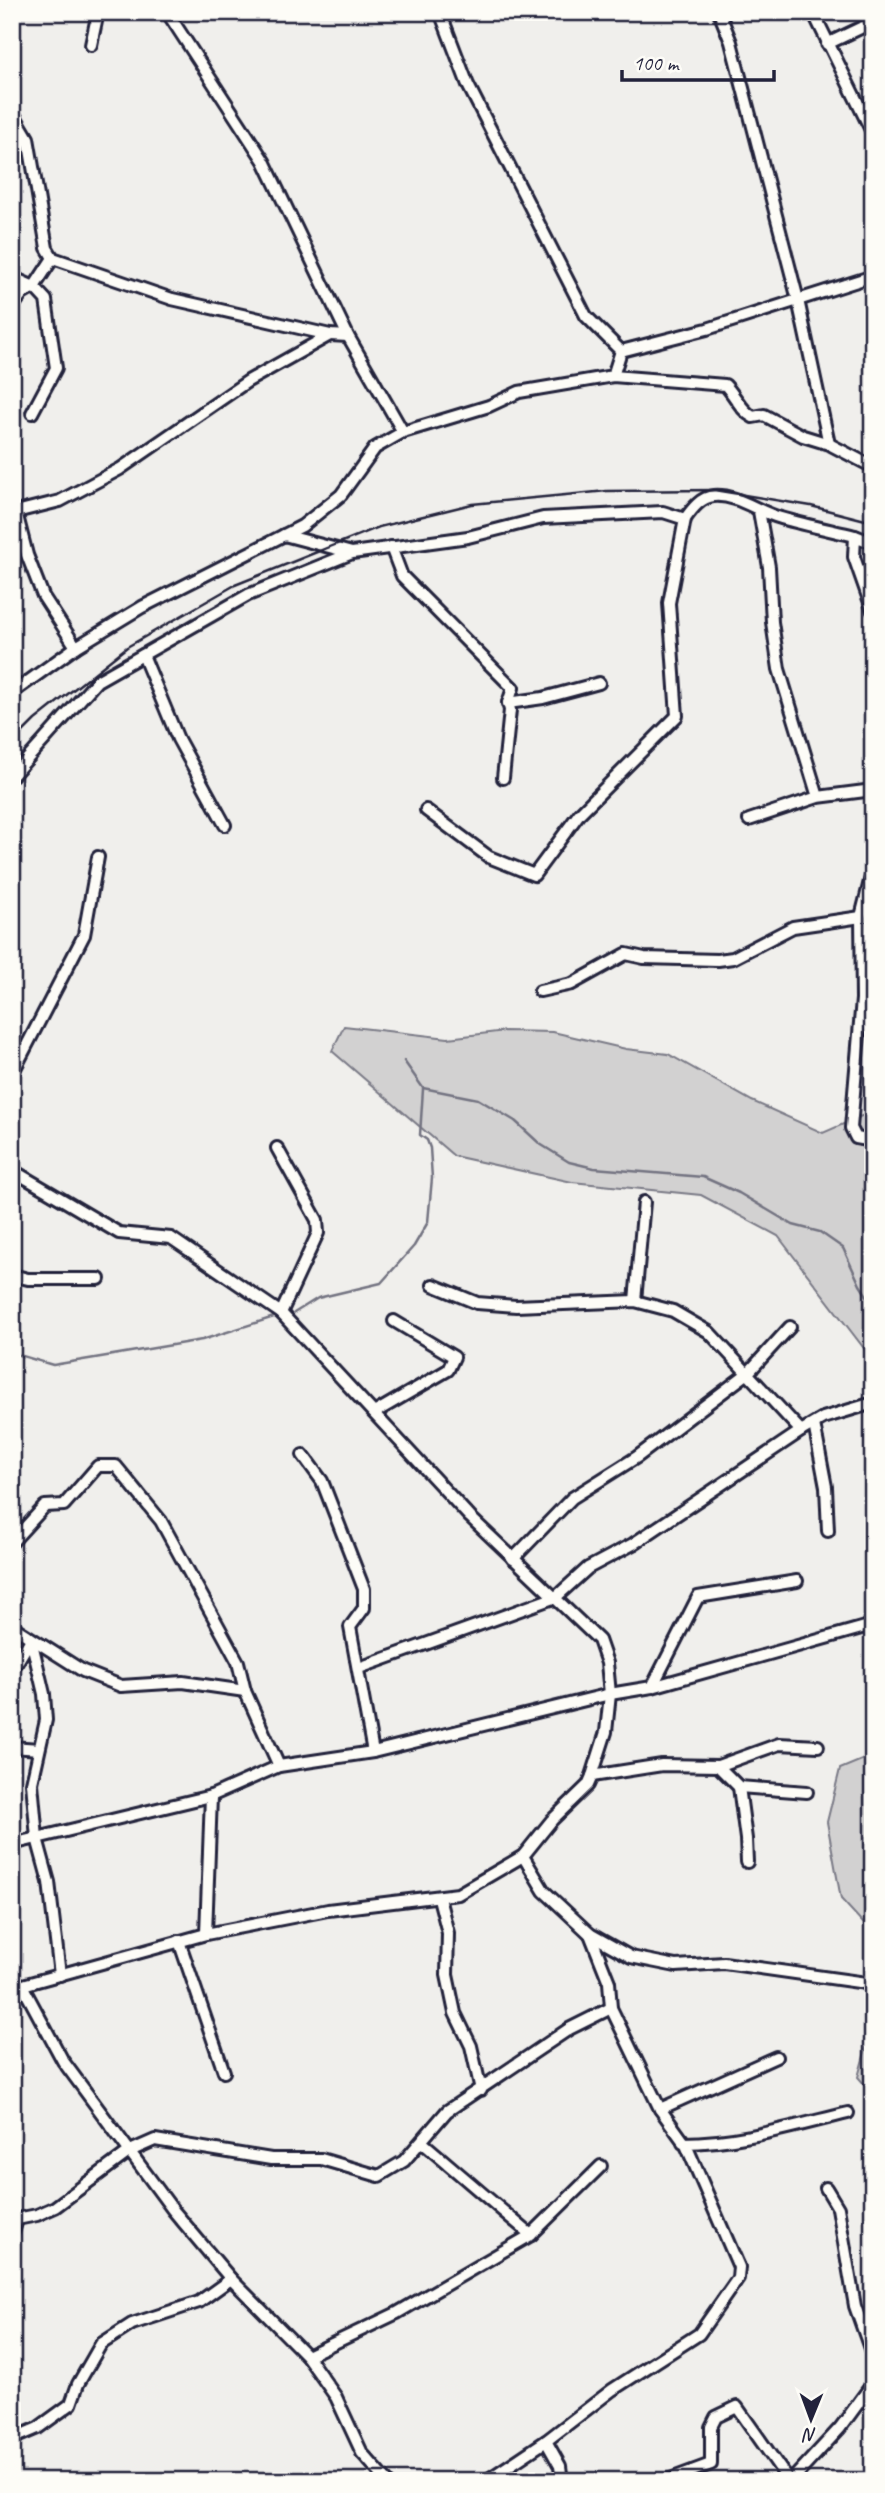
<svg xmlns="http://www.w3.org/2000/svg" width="885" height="2493" viewBox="0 0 885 2493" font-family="Caveat,sans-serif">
  <rect width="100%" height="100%" fill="#f0efec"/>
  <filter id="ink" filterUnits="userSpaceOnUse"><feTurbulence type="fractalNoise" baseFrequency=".0143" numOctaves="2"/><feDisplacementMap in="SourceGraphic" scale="14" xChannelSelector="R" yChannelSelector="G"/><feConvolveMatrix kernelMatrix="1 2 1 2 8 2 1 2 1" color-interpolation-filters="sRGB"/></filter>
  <g filter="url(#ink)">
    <g fill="#d2d1d1" stroke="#7a7a86" stroke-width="2">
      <path d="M344,1026L448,1038L505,1031L553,1032L626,1049L668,1054L752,1101L823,1133L873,1111V1360L778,1236L701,1195L572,1182L454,1156L332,1051Z"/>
      <path d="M873,1746V1934L841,1899L827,1822L840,1769L869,1757Z"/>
      <path d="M873,2023V2094L858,2077Z"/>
    </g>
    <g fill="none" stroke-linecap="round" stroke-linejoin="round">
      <g stroke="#737381" stroke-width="2.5">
        <path d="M404,1061L423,1088L478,1099L515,1121L540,1144L569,1162L594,1168L703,1177L739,1193L793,1225L820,1232L843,1248L860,1285L873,1305"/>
        <path d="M294,1313L318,1298L381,1283L414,1246L428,1222L432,1178L430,1148L427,1140L420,1135L423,1089"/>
        <path d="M12,1353L53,1365L202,1340L274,1317"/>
      </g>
      <g stroke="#22223b" stroke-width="16">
        <g id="minor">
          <path d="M167,12L264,161L348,336L403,432L489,406L519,392L613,376L725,385C735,395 741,411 753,417L764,415L803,436L829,444L873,467"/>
          <path d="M440,12L468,85L586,316L621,351L707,329L873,276"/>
          <path d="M719,12L731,42L798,300L829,444"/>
          <path d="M813,12L873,134"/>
          <path d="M827,44L873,22"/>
          <path d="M91,45L98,12"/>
          <path d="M12,111L28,138L47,248L53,258L172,299L330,335L348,336"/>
          <path d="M12,277L34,287L46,300L56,368L32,413"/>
          <path d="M12,307L22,294L34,287L53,258"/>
          <path d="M613,376L621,351"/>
          <path d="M12,512H16L27,555L43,596L76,647"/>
          <path d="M16,512L60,501L120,469L248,381L330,335"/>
          <path d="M284,535L352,553"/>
          <path d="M873,543L855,536L854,557L873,611"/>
          <path d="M391,547L402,576L513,688L508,703L510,710L503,778"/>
          <path d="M143,655L178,739L225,825"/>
          <path d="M12,693L76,647L142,607L302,526L341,495L375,448L403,432"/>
          <path d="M508,703L543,698L599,683"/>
          <path d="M12,776L97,681L248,595L352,553L468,537L543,518L663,512L685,519C692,509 701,497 714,496C737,494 758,512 781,518C805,525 830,530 855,536"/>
          <path d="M818,797L873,790"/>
          <path d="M426,810L489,857L534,875L579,814L677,716L669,603L685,519"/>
          <path d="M749,820L818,797L779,669L772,622L769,567L759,511"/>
          <path d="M873,869L861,917L862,999L851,1128L856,1138L873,1141"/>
          <path d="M540,991L572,984L626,954L644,958L718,960L733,958L793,927L861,917"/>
          <path d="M12,1074L84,935L98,857"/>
          <path d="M277,1148L317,1220L318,1233L281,1313"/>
          <path d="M12,1170L119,1233L171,1238L281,1313L470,1517L599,1640L607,1663L610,1694L606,1732L592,1776L588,1785L552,1820L523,1856L458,1894L328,1910L206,1934L12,1988"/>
          <path d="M12,1275L28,1279H99"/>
          <path d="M433,1285L477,1303L516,1306L635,1301L673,1311L709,1332L801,1431"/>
          <path d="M635,1301L644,1202"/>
          <path d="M374,1413L448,1370L454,1357L394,1321"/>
          <path d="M814,1424L826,1487L828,1531"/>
          <path d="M303,1455L322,1481L364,1589V1608L350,1627L373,1752"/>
          <path d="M12,1542L45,1506L64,1505L98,1466H116L161,1521L238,1662L245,1691L279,1766"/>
          <path d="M513,1559L572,1498L637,1457L748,1373L790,1327"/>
          <path d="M12,1626L83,1671L121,1686L183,1682L245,1691"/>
          <path d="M31,1639L44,1694L46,1720L32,1783L37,1838L49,1882L60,1975"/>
          <path d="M12,1665L16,1664L31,1639"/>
          <path d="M359,1668L556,1597L588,1568L633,1544L801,1431L823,1418L873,1403"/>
          <path d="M652,1687L698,1597L797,1581"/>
          <path d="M12,1747L39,1749"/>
          <path d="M718,1766L779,1744L818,1746"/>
          <path d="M592,1776L662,1765L718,1766L739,1787L807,1792"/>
          <path d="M739,1787L746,1839L747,1862"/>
          <path d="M12,1844L211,1796L279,1766L373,1752L610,1694L652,1687L865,1627"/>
          <path d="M523,1856L544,1891L590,1934L631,1957L676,1966L724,1963L866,1983"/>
          <path d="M439,1898L448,1933L447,1975L455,2013L471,2046L481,2090"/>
          <path d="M206,1934L211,1796"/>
          <path d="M179,1941L224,2072"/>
          <path d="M22,1985L63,2061L173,2210L231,2279L307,2356L336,2397L362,2453L387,2481"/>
          <path d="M660,2109L776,2057"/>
          <path d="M422,2142L531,2235"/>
          <path d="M683,2143C739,2143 794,2126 848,2113"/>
          <path d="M826,2188L838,2208L855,2306L873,2357"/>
          <path d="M12,2220L37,2215L55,2207L130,2151L155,2140L271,2159H321L379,2176L404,2161L447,2111L569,2029L611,2008"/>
          <path d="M12,2235L17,2220"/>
          <path d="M307,2356L397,2313L531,2235L601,2166"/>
          <path d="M12,2439L38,2428L71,2404L78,2384L101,2344L132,2324L199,2302L231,2279"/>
          <path d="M546,2441L560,2466L562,2481"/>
          <path d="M486,2481L546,2441L612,2390L699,2334L738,2278L739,2267L686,2145L660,2109L611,2008L609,1982L590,1934"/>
          <path d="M665,2481L711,2464V2427L716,2417L737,2407L789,2481"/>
          <path d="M791,2481L840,2428L873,2383"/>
        </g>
      </g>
      <use href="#minor" stroke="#fdfcf7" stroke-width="10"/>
      <path stroke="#22223b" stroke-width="2.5" d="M12,743L35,720L127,647L235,585L379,527L472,504L607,491L714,490L811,506L873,522"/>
    </g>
  </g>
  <rect width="885" height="2493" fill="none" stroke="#fdfcf7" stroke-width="42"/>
  <rect x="21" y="21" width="843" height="2451" fill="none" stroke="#22223b" stroke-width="2.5" filter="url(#ink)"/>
  <g transform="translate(811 2419) rotate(181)" stroke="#fdfcf7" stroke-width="5" paint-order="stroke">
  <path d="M0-5L12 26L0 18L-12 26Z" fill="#22223b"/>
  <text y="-10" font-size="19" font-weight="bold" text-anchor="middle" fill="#22223b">N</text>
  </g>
  <path d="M622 70v10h152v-10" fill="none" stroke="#22223b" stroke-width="3.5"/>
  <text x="633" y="70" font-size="21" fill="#22223b" stroke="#fdfcf7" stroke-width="5" paint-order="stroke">100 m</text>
</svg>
